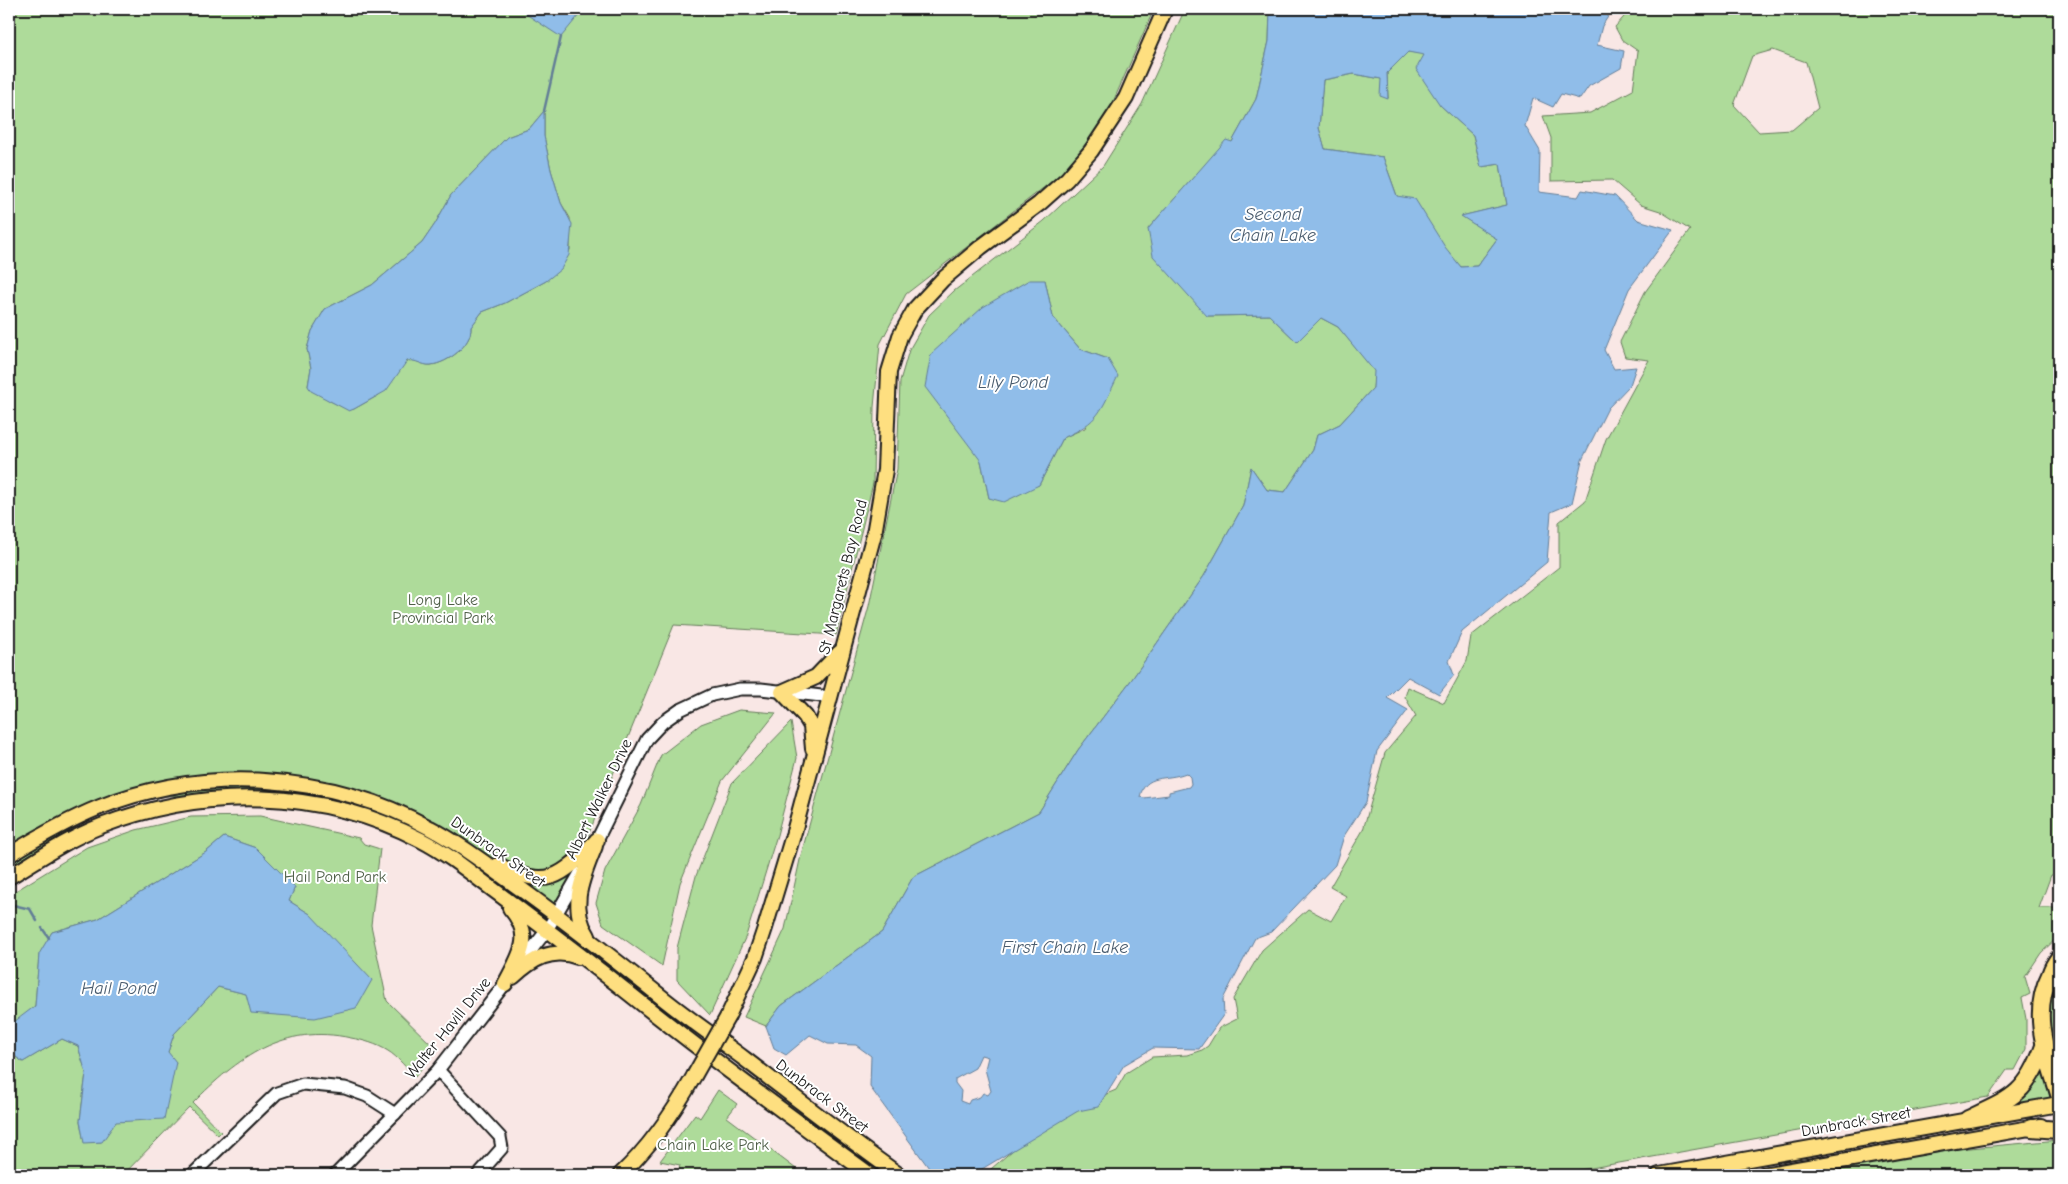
<svg xmlns="http://www.w3.org/2000/svg" width="2068" height="1184" viewBox="0 0 2068 1184" font-family="'Comic Neue',sans-serif">
  <rect width="100%" height="100%" fill="#f9e7e5"/>
  <filter id="ink" filterUnits="userSpaceOnUse"><feTurbulence type="fractalNoise" baseFrequency=".02" numOctaves="2"/><feDisplacementMap in="SourceGraphic" scale="10" xChannelSelector="R" yChannelSelector="G"/><feConvolveMatrix kernelMatrix="1 2 1 2 8 2 1 2 1" color-interpolation-filters="sRGB"/></filter>
  <g filter="url(#ink)">
    <g fill="#aedb9a" stroke="#657c5b" fill-rule="evenodd">
      <path d="M9,9H1154L1105,120L1060,175L906,294L880,344L874,407L873,483L836,635L674,625L551,926L377,818L221,793L166,796L130,804L96,815L9,867ZM544,111V136L551,170L561,203L570,218V250L546,281L505,303L482,312L471,327C472,345 448,363 431,365C421,366 415,357 405,362L379,395L354,409L349,410L330,401L308,386L311,368L307,349L312,331L325,309L372,285L422,243L435,224L451,195L507,137L529,129Z"/>
      <path d="M1185,9H1270L1269,41L1256,99L1232,142L1192,179L1148,229L1208,316L1269,315L1297,342L1321,318L1338,327L1375,371L1373,388L1340,424L1317,435L1313,450L1285,492L1267,490L1251,467L1243,506L1204,576L1132,679L1078,750L1039,812L913,877L882,932L781,1006L766,1026L744,1017L785,929L801,855L869,606L897,469L900,381L909,350L929,315L954,291L1044,221L1103,166L1142,104ZM1045,280L1053,317L1080,349L1108,359L1085,428L1063,438L1039,485L989,498L981,461Z"/>
      <path d="M1631,9H2059V875H2051L2039,908H2059V936L2041,953L2025,977L2030,994L2022,998L2026,1019V1049L2015,1070H2007L1988,1097L1552,1175H984L1021,1143L1097,1098L1116,1090L1126,1073L1152,1057L1187,1055L1202,1050L1208,1046L1219,1028L1237,1019L1233,999L1262,950L1308,909L1331,921L1346,896L1330,887L1363,830L1385,753L1416,716L1405,697L1408,687L1444,703L1467,661L1471,636L1559,567V522L1585,501L1606,439L1649,360L1625,357L1620,342L1645,292L1690,230L1660,211L1641,205L1612,180L1551,181V138L1543,116L1590,113L1633,90L1638,51L1622,40L1615,27ZM1773,50L1806,62L1818,108L1792,130L1759,132L1734,105L1752,56Z"/>
      <path d="M1408,52L1424,54L1440,105L1473,135L1481,167L1500,164L1507,205L1462,216L1497,239L1477,266L1461,267L1397,196L1383,157L1325,149L1319,128L1323,80L1354,74L1382,79L1388,98L1387,73Z"/>
      <path d="M739,710L776,713L722,781L680,883L662,966L603,924L596,903L605,871L641,805L661,755L701,724Z"/>
      <path d="M791,722L797,758L777,835L746,936L710,1015L677,980V948L696,876L732,783Z"/>
      <path d="M260,816L359,838L364,844L380,849L371,925L387,1001L436,1049L415,1077C407,1069 398,1057 388,1051C377,1044 363,1040 351,1038C284,1023 237,1058 193,1103L221,1132L218,1135L189,1107L123,1175H9V1052L23,1062L62,1039L78,1046L86,1073L80,1121L84,1142H101L168,1052L174,1034L218,987L246,994L310,914L289,901L295,887L256,848L224,837L206,852L98,919L52,932L39,955L35,1006L9,1028V895L87,847L136,830L191,817Z"/>
      <path d="M2059,970V1069L2051,1040L2047,1004Z"/>
      <path d="M2044,1060L2054,1098L2000,1107Z"/>
      <path d="M718,1090L737,1104L727,1117L804,1175H678L680,1165L660,1161L695,1114L700,1118Z"/>
      <path d="M2059,1140V1175H1802L1959,1149Z"/>
    </g>
    <g fill="#90bde9" stroke="#627d97" fill-rule="evenodd">
      <path d="M525,9H584L561,37L526,14Z"/>
      <path d="M1270,9H1613L1602,26L1597,45L1624,51L1621,68L1589,86L1580,99L1561,94L1553,107L1533,98L1525,126L1540,151L1539,192L1578,197L1582,190L1615,196L1638,220L1673,230L1629,289L1604,350L1614,369L1636,367L1630,385L1608,408L1582,460L1572,503L1551,512L1547,562L1462,632L1449,661L1454,675L1439,694L1408,677L1387,698L1408,710L1377,751L1366,802L1344,836L1335,865L1271,932L1255,938L1223,999L1224,1014L1199,1049L1153,1048L1124,1065L1098,1107L1078,1111L972,1175H934L870,1087L871,1056L856,1045L828,1044L810,1035L786,1055L774,1048L766,1026L781,1006L882,932L913,877L1039,812L1078,750L1132,679L1204,576L1243,506L1251,467L1267,490L1285,492L1313,450L1317,435L1340,424L1373,388L1374,371L1338,327L1321,318L1297,342L1269,315L1207,316L1153,256L1148,229L1226,140L1232,142L1256,99L1269,41ZM1408,52L1424,55L1416,69L1440,105L1473,135L1481,167L1500,164L1507,205L1461,216L1497,239L1477,266L1461,267L1445,247L1415,199L1397,196L1383,157L1325,149L1319,128L1323,80L1354,74L1381,79L1380,96L1388,99L1387,73ZM1186,773L1190,777L1191,784L1189,787L1169,792V795L1144,798L1140,797C1145,773 1166,781 1186,773ZM981,1055L988,1057L985,1069L991,1091L988,1095L983,1093L980,1097L970,1100L968,1104L960,1101L961,1091L955,1083V1079L975,1068Z"/>
      <path d="M544,111V136L551,170L561,203L572,224L569,255L561,269L546,281L505,303L482,312L471,327C472,345 448,363 431,365C422,366 416,359 407,361L386,391L354,409L349,411L311,391L308,386L311,368L307,349L312,331L325,309L372,285L422,243L435,224L451,195L507,137L529,129Z"/>
      <path d="M1029,280H1045L1053,317L1080,349L1108,359L1118,376C1100,412 1100,421 1063,438L1039,485L1004,502L989,498L981,461L925,387L931,354L983,307Z"/>
      <path d="M224,837L256,848L295,887L289,901L310,914L372,980L356,1008L315,1018L251,1013L246,994L218,987L174,1034L168,1052L176,1062L164,1119L116,1122L102,1142L84,1143L80,1121L86,1073L78,1046L62,1039L23,1062L9,1052L10,1025L35,1006L39,954L52,932L98,919L206,852Z"/>
    </g>
    <g fill="none" stroke-linecap="round" stroke-linejoin="round">
      <g stroke="#627d97" stroke-width="2.5">
        <path d="M544,111L561,37"/>
        <path d="M9,904L30,909L37,921"/>
        <path d="M42,928L49,938"/>
      </g>
      <g stroke="#1c1c1c" stroke-width="15">
        <g id="minor">
          <path d="M593,848L647,739L663,722L680,710L712,695L740,689H761L830,697"/>
          <path d="M438,1070L500,1137L502,1148L478,1175"/>
          <path d="M192,1175L277,1093L303,1084L345,1088L367,1096L395,1114"/>
          <path d="M335,1175L438,1070L547,930L580,873"/>
        </g>
      </g>
      <g stroke="#1c1c1c" stroke-width="18">
        <g id="major">
          <path d="M813,749L811,726L805,716L782,692L816,677L839,653"/>
          <path d="M9,855C38,837 68,820 100,807C205,765 331,773 430,828C457,842 482,861 507,879C559,916 609,955 659,995C687,1018 717,1038 746,1060C797,1099 847,1138 899,1175"/>
          <path d="M498,865C549,890 560,878 597,840"/>
          <path d="M9,877C39,859 68,839 101,826C205,786 321,788 421,840C448,854 471,873 495,891C539,924 583,957 626,991C706,1055 788,1115 870,1175"/>
          <path d="M588,936C568,906 583,877 595,846"/>
          <path d="M513,977C532,959 552,947 578,957"/>
          <path d="M505,984C520,955 535,936 510,908"/>
          <path d="M728,1016L755,958L765,928L794,832L874,534L885,470L889,372L900,336L915,309L942,280L981,247L1039,204L1067,179L1091,151L1126,98L1165,9"/>
          <path d="M620,1175C650,1147 674,1112 694,1076"/>
          <path d="M1659,1175L2059,1104"/>
          <path d="M1762,1175L2041,1126"/>
        </g>
      </g>
      <g stroke="#1c1c1c" stroke-width="20">
        <g id="highway">
          <path d="M2059,958C2055,963 2052,969 2050,975C2030,1014 2047,1055 2059,1094"/>
          <path d="M1968,1119C2011,1099 2027,1094 2044,1046"/>
          <path d="M2031,1128L2059,1130"/>
        </g>
      </g>
      <use href="#minor" stroke="#fff" stroke-width="11"/>
      <use href="#major" stroke="#fedf80" stroke-width="14"/>
      <use href="#highway" stroke="#fedf80" stroke-width="16"/>
      <g stroke="#1c1c1c" stroke-width="18" stroke-linecap="butt">
        <path id="major-bridge" d="M694,1076L728,1016"/>
      </g>
      <use href="#major-bridge" stroke="#fedf80" stroke-width="14"/>
    </g>
  </g>
  <g text-anchor="middle" dominant-baseline="central" stroke-width="4" stroke-linejoin="round" paint-order="stroke">
    <g font-size="16" fill="#1c1c1c" stroke="#fff">
      <text transform="translate(843 577) rotate(-76)">St Margarets Bay Road</text>
      <text transform="translate(599 799) rotate(-64)">Albert Walker Drive</text>
      <text transform="translate(498 852) rotate(35)">Dunbrack Street</text>
      <text transform="translate(448 1028) rotate(-51)">Walter Havill Drive</text>
      <text transform="translate(822 1096) rotate(37)">Dunbrack Street</text>
      <text transform="translate(1856 1122) rotate(-10)">Dunbrack Street</text>
    </g>
    <g font-size="16" fill="#4f5f48" stroke="#fff">
      <text x="443" y="600">Long Lake<tspan x="443" dy="18">Provincial Park</tspan></text>
      <text x="335" y="877">Hail Pond Park</text>
      <text x="713" y="1145">Chain Lake Park</text>
    </g>
    <g font-size="18" font-style="italic" fill="#4a5c6e" stroke="#fff">
      <text x="1273" y="214">Second<tspan x="1273" dy="21">Chain Lake</tspan></text>
      <text x="1013" y="382">Lily Pond</text>
      <text x="1065" y="947">First Chain Lake</text>
      <text x="119" y="988">Hail Pond</text>
    </g>
  </g>
  <rect width="2068" height="1184" fill="none" stroke="#fff" stroke-width="30"/>
  <rect x="15" y="15" width="2038" height="1154" fill="none" stroke="#1c1c1c" stroke-width="2" filter="url(#ink)"/>
</svg>
